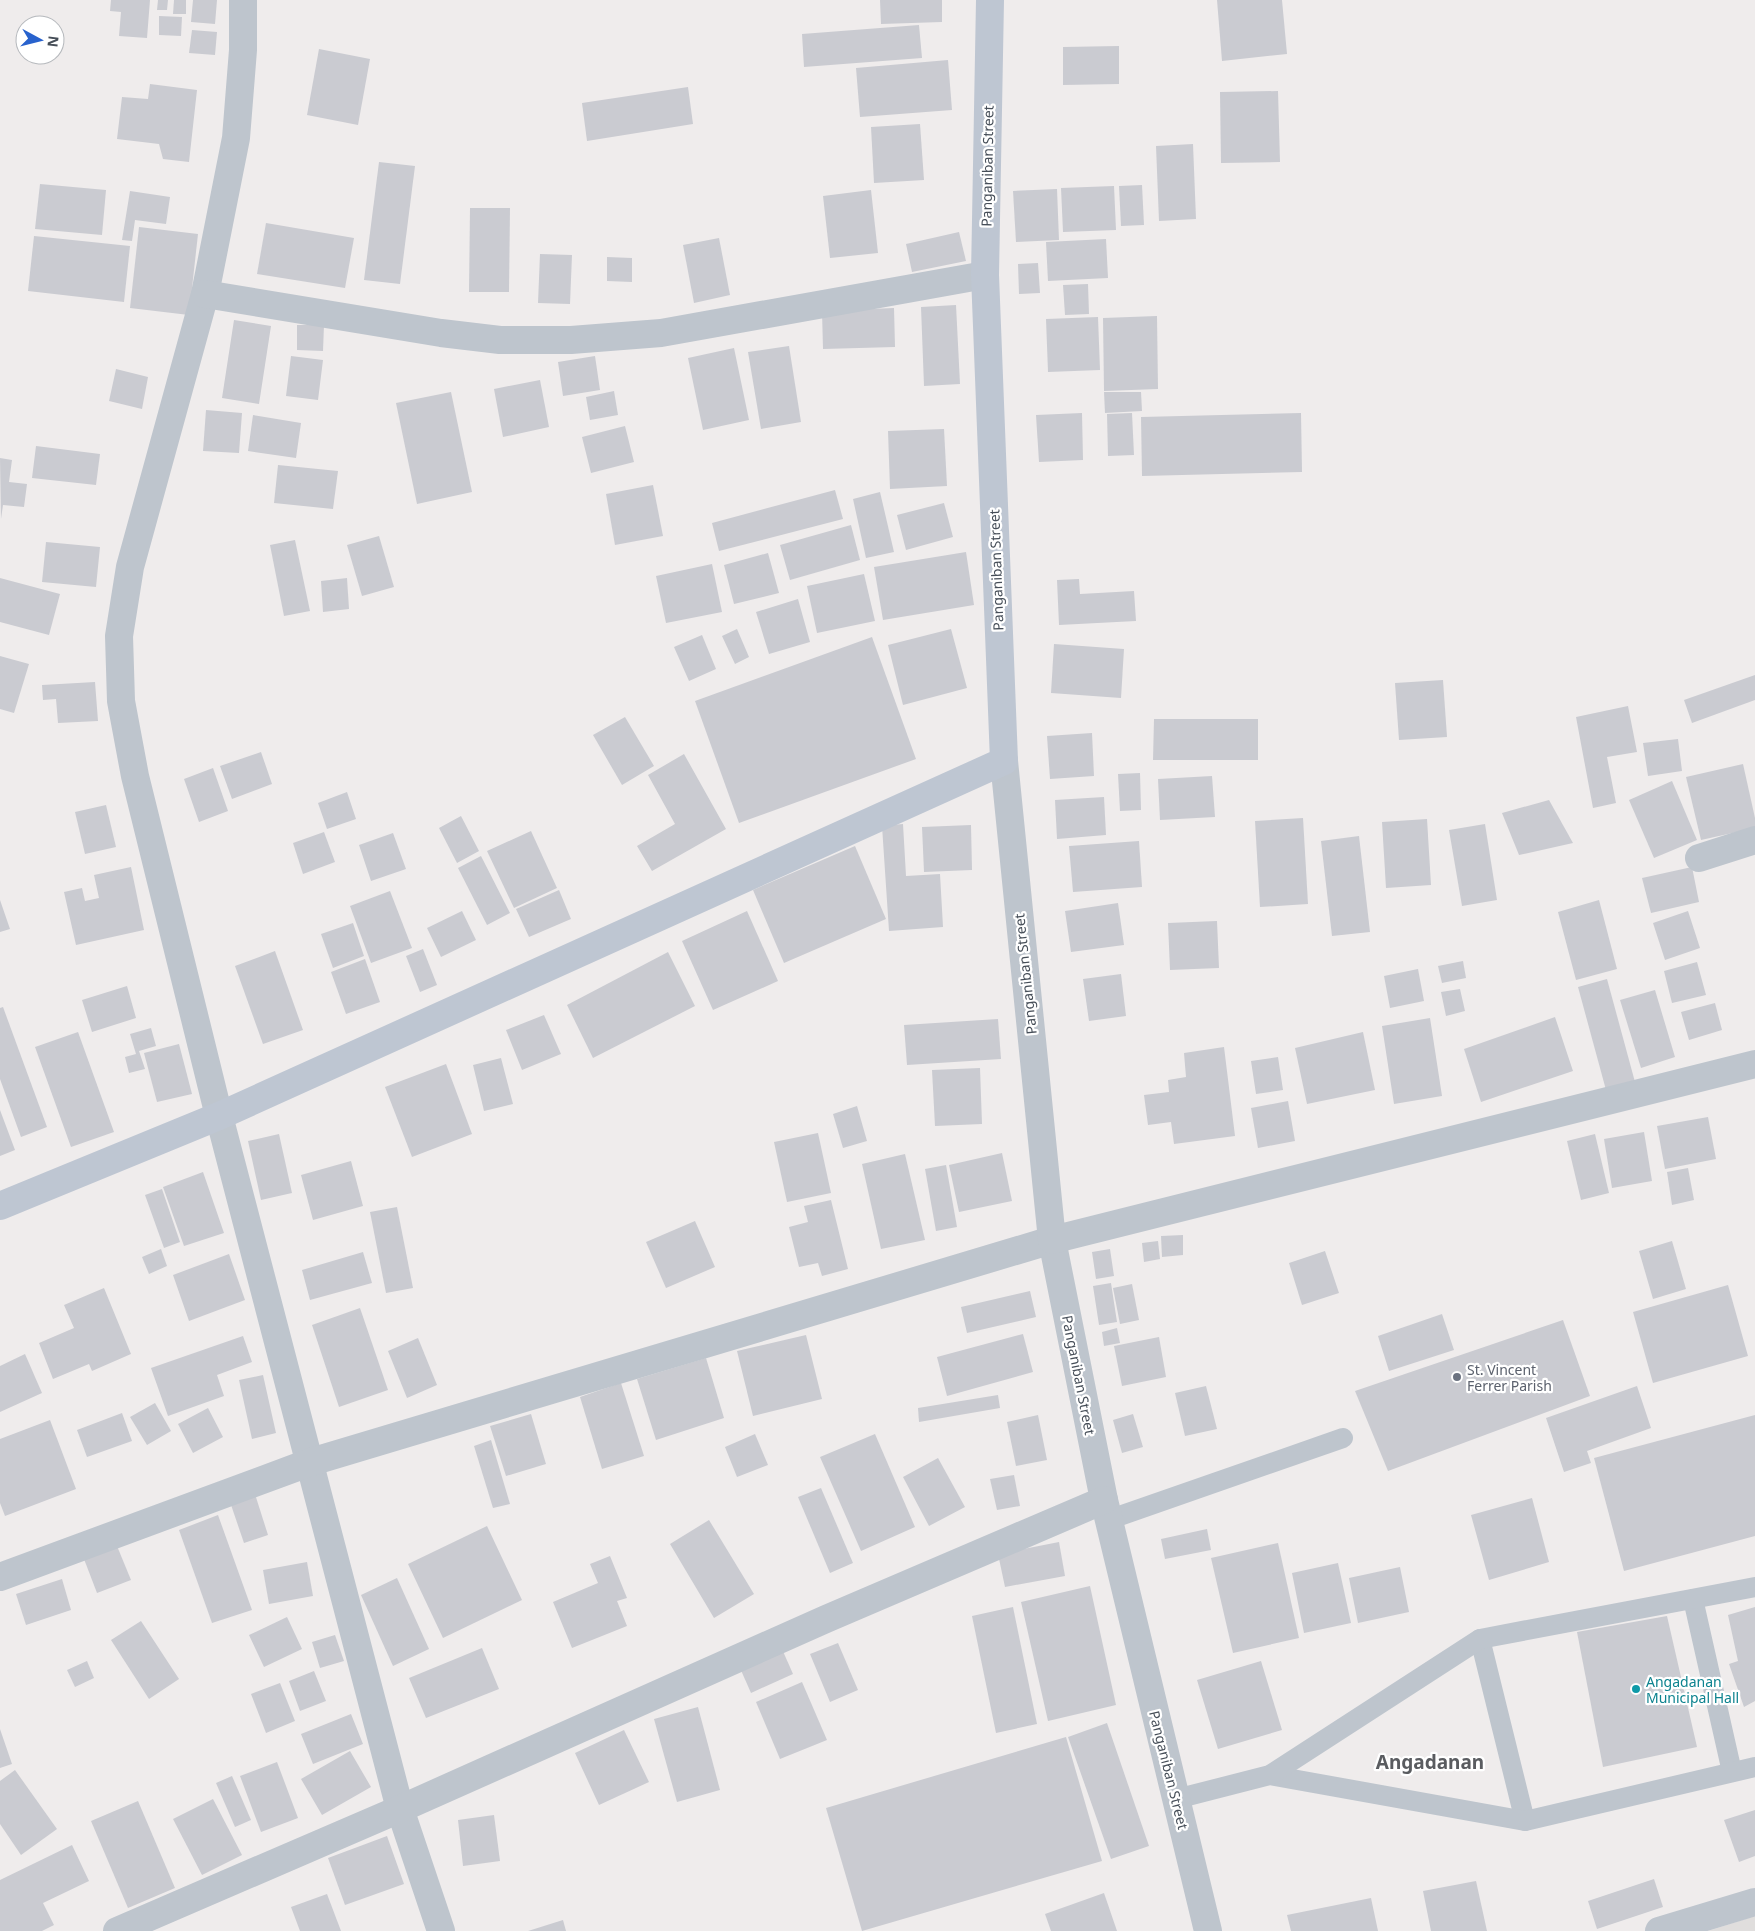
<svg xmlns="http://www.w3.org/2000/svg" width="1755" height="1931" viewBox="0 0 1755 1931" font-family="'Noto Sans',sans-serif">
  <rect width="100%" height="100%" fill="#efecec"/>
  <path fill="#e0dedd" d="M1755,1916V1931H1708Z"/>
  <g fill="#cacbd1">
    <path d="M111,0H150L147,38L119,36L121,12L110,11Z"/>
    <path d="M158,0H168L167,10H157Z"/>
    <path d="M174,0H186V14H173Z"/>
    <path d="M193,0H217L215,24L191,22Z"/>
    <path d="M880,0H942V22L881,24Z"/>
    <path d="M1217,0H1282L1287,54L1222,61Z"/>
    <path d="M159,16L182,17L181,36L159,35Z"/>
    <path d="M919,25L922,58L804,67L802,34Z"/>
    <path d="M192,30L217,32L215,55L189,53Z"/>
    <path d="M1119,46V84L1063,85V47Z"/>
    <path d="M319,49L370,59L358,125L307,115Z"/>
    <path d="M948,60L952,110L860,117L856,68Z"/>
    <path d="M150,84L197,90L189,162L163,159L159,144L117,139L122,97L148,99Z"/>
    <path d="M688,87L693,124L587,141L582,103Z"/>
    <path d="M1278,91L1280,162L1221,163L1220,92Z"/>
    <path d="M920,124L924,180L874,183L871,127Z"/>
    <path d="M1193,144L1196,219L1159,221L1156,146Z"/>
    <path d="M379,162L415,166L400,284L364,280Z"/>
    <path d="M40,184L106,190L102,235L35,229Z"/>
    <path d="M1142,185L1144,225L1121,226L1119,186Z"/>
    <path d="M1114,186L1116,230L1063,232L1061,188Z"/>
    <path d="M1057,189L1059,240L1016,242L1013,191Z"/>
    <path d="M871,190L878,253L830,258L823,196Z"/>
    <path d="M130,191L170,197L166,224L135,220L132,241L122,240Z"/>
    <path d="M470,208H510L509,292H469Z"/>
    <path d="M266,223L354,238L345,288L257,274Z"/>
    <path d="M139,227L198,234L189,315L130,308Z"/>
    <path d="M959,232L966,261L912,272L906,244Z"/>
    <path d="M34,236L130,246L124,302L28,291Z"/>
    <path d="M719,238L730,295L694,303L683,245Z"/>
    <path d="M1106,239L1108,278L1048,281L1046,242Z"/>
    <path d="M540,254L572,255L570,304L538,303Z"/>
    <path d="M607,257L632,258V282L607,281Z"/>
    <path d="M1038,263L1040,293L1019,294L1018,264Z"/>
    <path d="M1088,284L1089,314L1065,315L1063,285Z"/>
    <path d="M956,305L960,384L924,386L921,307Z"/>
    <path d="M894,308L895,347L823,349L822,311Z"/>
    <path d="M1157,316L1158,389L1104,391L1103,318Z"/>
    <path d="M1098,317L1100,370L1048,372L1046,319Z"/>
    <path d="M234,320L271,326L259,404L222,398Z"/>
    <path d="M297,325H324L323,351L297,350Z"/>
    <path d="M789,346L801,422L761,429L748,352Z"/>
    <path d="M734,348L749,420L703,430L688,358Z"/>
    <path d="M291,356L323,360L318,400L286,396Z"/>
    <path d="M595,356L600,390L563,396L558,362Z"/>
    <path d="M116,369L148,377L142,409L109,401Z"/>
    <path d="M540,380L549,427L503,437L494,389Z"/>
    <path d="M614,391L618,415L590,420L586,397Z"/>
    <path d="M451,392L472,492L417,504L396,403Z"/>
    <path d="M1104,392H1141L1142,411L1105,413Z"/>
    <path d="M206,410L242,413L239,453L203,451Z"/>
    <path d="M1082,413L1083,460L1039,462L1036,415Z"/>
    <path d="M1132,413L1134,455L1108,456L1107,414Z"/>
    <path d="M1301,413L1302,472L1142,476L1141,417Z"/>
    <path d="M253,415L301,423L296,458L248,451Z"/>
    <path d="M625,426L634,462L591,473L582,437Z"/>
    <path d="M944,429L947,486L890,489L888,431Z"/>
    <path d="M36,446L100,454L96,485L32,478Z"/>
    <path d="M0,458L12,460L9,482L27,484L24,507L3,505L1,519Z"/>
    <path d="M278,465L338,471L333,509L274,503Z"/>
    <path d="M653,485L663,536L615,545L606,494Z"/>
    <path d="M835,490L843,519L719,551L712,523Z"/>
    <path d="M880,492L894,552L866,558L853,499Z"/>
    <path d="M944,503L953,537L906,550L897,515Z"/>
    <path d="M851,525L860,560L790,580L780,545Z"/>
    <path d="M379,536L394,587L362,596L347,545Z"/>
    <path d="M295,540L310,611L284,616L270,545Z"/>
    <path d="M46,542L100,547L96,587L42,582Z"/>
    <path d="M966,552L974,605L883,620L874,567Z"/>
    <path d="M768,553L779,593L734,604L724,565Z"/>
    <path d="M712,564L722,612L666,623L656,576Z"/>
    <path d="M864,574L875,621L817,633L807,586Z"/>
    <path d="M0,578L60,594L49,635L0,622Z"/>
    <path d="M347,578L349,609L323,612L321,581Z"/>
    <path d="M1079,579L1080,594L1134,591L1136,621L1059,625L1057,580Z"/>
    <path d="M798,599L810,642L769,654L756,612Z"/>
    <path d="M737,629L749,657L735,664L722,636Z"/>
    <path d="M951,629L967,688L903,705L888,645Z"/>
    <path d="M702,635L716,669L689,681L674,647Z"/>
    <path d="M872,637L916,759L739,823L695,701Z"/>
    <path d="M1054,644L1124,649L1121,698L1051,693Z"/>
    <path d="M0,656L29,664L14,713L0,709Z"/>
    <path d="M1755,675V700L1692,723L1684,700Z"/>
    <path d="M1443,680L1447,737L1399,740L1395,683Z"/>
    <path d="M95,682L98,721L58,723L56,699L43,700L42,685Z"/>
    <path d="M1628,706L1637,752L1607,757L1616,803L1593,808L1576,717Z"/>
    <path d="M625,717L654,766L622,785L593,735Z"/>
    <path d="M1154,719H1258V760H1153Z"/>
    <path d="M1092,733L1094,776L1050,779L1047,736Z"/>
    <path d="M1678,739L1682,771L1648,776L1643,743Z"/>
    <path d="M261,752L272,784L232,799L220,766Z"/>
    <path d="M684,754L726,829L652,871L637,846L675,824L648,775Z"/>
    <path d="M1743,764L1755,818V828L1701,840L1686,777Z"/>
    <path d="M213,768L228,811L199,822L184,779Z"/>
    <path d="M1140,773L1141,810L1120,811L1118,774Z"/>
    <path d="M1212,776L1215,817L1160,820L1158,779Z"/>
    <path d="M1672,781L1697,840L1654,858L1629,800Z"/>
    <path d="M347,792L356,819L327,829L318,803Z"/>
    <path d="M1104,797L1106,835L1057,839L1055,800Z"/>
    <path d="M1549,800L1573,843L1519,855L1502,813Z"/>
    <path d="M106,805L116,847L85,854L75,812Z"/>
    <path d="M461,816L479,851L457,863L439,828Z"/>
    <path d="M1303,818L1308,904L1260,907L1255,821Z"/>
    <path d="M1427,819L1431,885L1386,888L1382,822Z"/>
    <path d="M903,824L906,876L940,874L943,927L889,931L882,826Z"/>
    <path d="M1485,824L1497,900L1462,906L1449,830Z"/>
    <path d="M971,825L972,870L924,872L922,827Z"/>
    <path d="M531,831L557,888L514,908L487,851Z"/>
    <path d="M324,832L335,862L303,874L293,843Z"/>
    <path d="M393,833L406,869L371,881L359,845Z"/>
    <path d="M1359,836L1370,932L1332,936L1321,841Z"/>
    <path d="M1139,841L1142,887L1073,892L1069,846Z"/>
    <path d="M855,846L886,919L784,963L753,890Z"/>
    <path d="M481,856L510,913L487,925L458,868Z"/>
    <path d="M131,867L144,930L76,945L64,892L82,888L85,901L99,898L94,875Z"/>
    <path d="M1692,867L1699,902L1651,913L1642,878Z"/>
    <path d="M559,890L571,919L529,937L516,909Z"/>
    <path d="M390,891L412,948L371,963L350,906Z"/>
    <path d="M0,900L10,929L0,932Z"/>
    <path d="M1599,900L1617,969L1576,980L1558,912Z"/>
    <path d="M1118,903L1124,945L1071,952L1065,911Z"/>
    <path d="M462,911L476,940L441,957L427,928Z"/>
    <path d="M747,911L778,981L713,1010L682,941Z"/>
    <path d="M1688,911L1700,948L1665,960L1653,923Z"/>
    <path d="M1217,921L1219,968L1170,970L1168,923Z"/>
    <path d="M353,923L364,956L333,968L321,934Z"/>
    <path d="M423,949L437,985L420,992L406,956Z"/>
    <path d="M275,951L303,1030L263,1044L235,966Z"/>
    <path d="M668,952L695,1006L593,1058L567,1005Z"/>
    <path d="M365,959L380,1002L346,1014L331,972Z"/>
    <path d="M1463,961L1466,978L1442,983L1438,966Z"/>
    <path d="M1697,962L1706,995L1672,1003L1664,971Z"/>
    <path d="M1418,969L1424,1001L1390,1008L1384,976Z"/>
    <path d="M1121,974L1126,1016L1089,1021L1083,979Z"/>
    <path d="M1607,979L1635,1082L1606,1090L1578,987Z"/>
    <path d="M127,986L136,1018L92,1032L82,1000Z"/>
    <path d="M1460,989L1465,1011L1446,1016L1441,992Z"/>
    <path d="M1655,990L1675,1057L1641,1068L1620,1000Z"/>
    <path d="M1715,1003L1722,1030L1689,1040L1681,1012Z"/>
    <path d="M3,1007L47,1127L21,1137L0,1079V1008Z"/>
    <path d="M544,1015L561,1054L522,1070L506,1030Z"/>
    <path d="M1555,1017L1573,1071L1481,1102L1464,1049Z"/>
    <path d="M1430,1018L1442,1096L1394,1104L1382,1026Z"/>
    <path d="M998,1019L1001,1059L907,1065L904,1025Z"/>
    <path d="M151,1028L156,1046L139,1051L145,1069L129,1073L125,1057L136,1054L130,1034Z"/>
    <path d="M78,1032L114,1132L71,1147L35,1047Z"/>
    <path d="M1363,1032L1375,1090L1307,1104L1295,1048Z"/>
    <path d="M179,1044L192,1094L157,1102L144,1053Z"/>
    <path d="M1224,1047L1235,1136L1174,1144L1171,1122L1148,1125L1144,1095L1169,1092L1168,1080L1186,1077L1184,1053Z"/>
    <path d="M1278,1057L1283,1090L1256,1094L1251,1061Z"/>
    <path d="M501,1058L513,1104L484,1111L473,1065Z"/>
    <path d="M446,1064L472,1134L412,1157L385,1087Z"/>
    <path d="M980,1068L982,1124L935,1126L932,1070Z"/>
    <path d="M1288,1101L1295,1141L1258,1148L1251,1108Z"/>
    <path d="M857,1106L867,1141L843,1148L833,1114Z"/>
    <path d="M0,1110L15,1150L0,1156Z"/>
    <path d="M1708,1117L1716,1159L1665,1169L1657,1126Z"/>
    <path d="M1644,1132L1652,1181L1612,1188L1604,1139Z"/>
    <path d="M818,1133L831,1193L787,1202L774,1142Z"/>
    <path d="M279,1134L292,1193L261,1200L248,1141Z"/>
    <path d="M1595,1134L1609,1193L1581,1200L1567,1141Z"/>
    <path d="M1002,1153L1012,1201L959,1212L949,1165Z"/>
    <path d="M905,1154L925,1240L881,1249L862,1164Z"/>
    <path d="M351,1161L363,1206L313,1220L301,1175Z"/>
    <path d="M946,1165L957,1227L936,1231L925,1169Z"/>
    <path d="M1688,1168L1694,1200L1672,1205L1667,1172Z"/>
    <path d="M203,1172L224,1233L184,1246L163,1187Z"/>
    <path d="M162,1189L180,1242L164,1248L145,1195Z"/>
    <path d="M831,1200L848,1269L822,1276L818,1263L799,1267L789,1227L808,1222L804,1206Z"/>
    <path d="M397,1207L413,1288L386,1293L370,1212Z"/>
    <path d="M695,1221L715,1267L666,1288L646,1242Z"/>
    <path d="M1183,1235V1255L1162,1257L1161,1236Z"/>
    <path d="M1158,1241L1160,1259L1144,1262L1142,1243Z"/>
    <path d="M1672,1241L1686,1289L1653,1299L1639,1251Z"/>
    <path d="M161,1249L167,1266L149,1274L142,1257Z"/>
    <path d="M1110,1249L1114,1276L1096,1279L1092,1252Z"/>
    <path d="M1325,1251L1339,1293L1302,1305L1289,1263Z"/>
    <path d="M363,1252L372,1283L310,1300L302,1270Z"/>
    <path d="M229,1254L245,1300L189,1321L173,1275Z"/>
    <path d="M1111,1283L1117,1322L1099,1325L1093,1286Z"/>
    <path d="M1132,1284L1139,1320L1120,1324L1113,1288Z"/>
    <path d="M1728,1285L1748,1356L1653,1383L1633,1312Z"/>
    <path d="M104,1288L131,1354L92,1371L89,1364L53,1379L39,1343L74,1328L64,1305Z"/>
    <path d="M1030,1291L1036,1317L967,1333L961,1307Z"/>
    <path d="M360,1308L388,1390L339,1407L312,1325Z"/>
    <path d="M1442,1314L1454,1350L1389,1371L1378,1336Z"/>
    <path d="M1563,1320L1590,1396L1388,1471L1355,1391Z"/>
    <path d="M1117,1328L1120,1343L1104,1346L1102,1332Z"/>
    <path d="M1023,1334L1033,1372L947,1396L937,1357Z"/>
    <path d="M806,1335L822,1399L753,1416L737,1351Z"/>
    <path d="M243,1336L252,1362L217,1375L224,1396L168,1416L151,1368Z"/>
    <path d="M1159,1337L1166,1377L1122,1386L1114,1346Z"/>
    <path d="M418,1338L437,1385L407,1398L388,1351Z"/>
    <path d="M25,1354L42,1393L0,1412V1366Z"/>
    <path d="M706,1358L724,1418L656,1440L637,1379Z"/>
    <path d="M263,1375L276,1433L252,1439L239,1380Z"/>
    <path d="M621,1383L644,1456L602,1469L580,1397Z"/>
    <path d="M1206,1386L1217,1429L1185,1436L1175,1393Z"/>
    <path d="M1637,1386L1651,1428L1587,1451L1591,1463L1564,1472L1546,1418Z"/>
    <path d="M998,1395L1000,1408L919,1422L918,1408Z"/>
    <path d="M155,1403L171,1431L147,1445L130,1417Z"/>
    <path d="M208,1408L223,1437L193,1453L178,1424Z"/>
    <path d="M122,1413L132,1441L87,1457L77,1430Z"/>
    <path d="M531,1414L546,1464L506,1476L490,1426Z"/>
    <path d="M1133,1414L1143,1447L1122,1453L1113,1420Z"/>
    <path d="M1038,1415L1047,1460L1016,1466L1007,1422Z"/>
    <path d="M1755,1415V1536L1624,1571L1594,1458Z"/>
    <path d="M50,1420L76,1489L5,1516L0,1503V1439Z"/>
    <path d="M755,1434L768,1465L737,1477L725,1447Z"/>
    <path d="M875,1434L915,1527L861,1551L820,1457Z"/>
    <path d="M491,1440L510,1504L493,1508L474,1446Z"/>
    <path d="M938,1458L965,1507L929,1526L903,1477Z"/>
    <path d="M1014,1475L1020,1506L997,1510L990,1479Z"/>
    <path d="M821,1488L853,1563L830,1573L798,1497Z"/>
    <path d="M254,1491L268,1535L244,1543L229,1499Z"/>
    <path d="M1532,1498L1549,1562L1489,1580L1471,1515Z"/>
    <path d="M218,1515L252,1610L212,1623L179,1530Z"/>
    <path d="M709,1520L754,1594L714,1618L670,1544Z"/>
    <path d="M487,1526L522,1600L443,1638L408,1564Z"/>
    <path d="M1207,1529L1211,1550L1165,1559L1161,1539Z"/>
    <path d="M1059,1542L1065,1576L1005,1587L998,1554Z"/>
    <path d="M1278,1543L1299,1638L1233,1653L1211,1558Z"/>
    <path d="M117,1546L131,1580L97,1593L84,1559Z"/>
    <path d="M610,1556L627,1598L617,1601L627,1626L572,1648L553,1602L598,1583L590,1564Z"/>
    <path d="M307,1562L313,1596L269,1604L263,1570Z"/>
    <path d="M1338,1563L1351,1623L1304,1633L1292,1573Z"/>
    <path d="M1400,1567L1409,1612L1358,1623L1349,1578Z"/>
    <path d="M397,1578L429,1649L393,1666L361,1595Z"/>
    <path d="M62,1579L71,1610L26,1625L16,1594Z"/>
    <path d="M1090,1586L1116,1705L1048,1721L1021,1602Z"/>
    <path d="M1013,1607L1037,1724L996,1733L972,1616Z"/>
    <path d="M1755,1607V1701L1744,1707L1729,1664L1738,1661L1728,1615Z"/>
    <path d="M1667,1616L1697,1747L1603,1767L1577,1632Z"/>
    <path d="M287,1617L302,1649L264,1667L249,1635Z"/>
    <path d="M141,1621L179,1679L149,1699L111,1640Z"/>
    <path d="M335,1635L344,1661L320,1668L312,1642Z"/>
    <path d="M838,1643L858,1690L830,1702L810,1654Z"/>
    <path d="M482,1648L499,1689L426,1718L409,1678Z"/>
    <path d="M782,1649L793,1674L751,1693L740,1668Z"/>
    <path d="M87,1661L94,1678L75,1687L67,1670Z"/>
    <path d="M1261,1661L1282,1730L1218,1749L1197,1680Z"/>
    <path d="M314,1671L326,1701L300,1711L289,1681Z"/>
    <path d="M802,1682L827,1740L780,1759L756,1702Z"/>
    <path d="M280,1683L295,1721L266,1733L251,1694Z"/>
    <path d="M698,1707L720,1790L677,1802L654,1719Z"/>
    <path d="M351,1714L363,1744L313,1764L301,1734Z"/>
    <path d="M1107,1723L1149,1846L1111,1859L1068,1737Z"/>
    <path d="M0,1729L12,1764L0,1768Z"/>
    <path d="M624,1730L649,1782L599,1805L575,1753Z"/>
    <path d="M1066,1737L1102,1861L862,1931L826,1808Z"/>
    <path d="M350,1751L371,1787L322,1815L301,1779Z"/>
    <path d="M277,1762L298,1818L261,1832L240,1776Z"/>
    <path d="M15,1770L57,1829L21,1855L0,1824V1781Z"/>
    <path d="M232,1776L251,1820L235,1827L216,1783Z"/>
    <path d="M213,1799L242,1855L202,1875L173,1819Z"/>
    <path d="M138,1801L175,1888L128,1908L91,1821Z"/>
    <path d="M1755,1810V1856L1739,1862L1724,1820Z"/>
    <path d="M494,1815L500,1861L463,1866L458,1820Z"/>
    <path d="M387,1836L404,1884L345,1905L328,1858Z"/>
    <path d="M72,1845L89,1881L43,1903L54,1925L42,1931H0V1880Z"/>
    <path d="M1654,1879L1663,1907L1597,1929L1588,1901Z"/>
    <path d="M1476,1881L1487,1931H1431L1423,1891Z"/>
    <path d="M1104,1893L1117,1931H1051L1045,1914Z"/>
    <path d="M327,1894L341,1931H300L291,1907Z"/>
    <path d="M1371,1898L1378,1931H1291L1287,1915Z"/>
    <path d="M563,1920L566,1931H528Z"/>
  </g>
  <g fill="none" stroke-linecap="round" stroke-linejoin="round">
    <g stroke="#bec5cd" stroke-width="20">
      <path d="M1108,1520L1343,1438"/>
      <path d="M1693,1599L1732,1772"/>
      <path d="M1480,1639L1525,1821"/>
      <path d="M1270,1775L1525,1821L1755,1767"/>
      <path d="M1176,1799L1270,1775L1480,1639L1755,1587"/>
    </g>
    <g stroke="#bec5cd" stroke-width="28">
      <path d="M243,0V50L236,138L205,294L130,567L119,636L121,701L135,776L219,1116L400,1809L441,1931"/>
      <path d="M205,294L441,333L500,340H571L661,333L985,275"/>
      <path d="M1699,858L1755,840"/>
      <path d="M0,1577L311,1462L1052,1240L1104,1500L1208,1931"/>
      <path d="M117,1931L400,1809L826,1619L1104,1500"/>
      <path d="M1659,1931L1755,1902"/>
    </g>
    <path stroke="#bec5cd" stroke-width="28" d="M1004,761L1052,1240L1755,1064"/>
    <path stroke="#bec6d2" stroke-width="28" d="M0,1206L219,1116L1004,761L985,275L990,0"/>
  </g>
  <circle fill="#6b7280" stroke="#fff" stroke-width="2" cx="1457" cy="1377" r="5"/>
  <circle fill="#0f9aa8" stroke="#fff" stroke-width="2" cx="1636" cy="1689" r="5"/>
  <g text-anchor="middle" dominant-baseline="central" stroke-width="4.5" stroke-linejoin="round" paint-order="stroke">
    <g font-size="14" fill="#464e58" stroke="#fff">
      <text transform="translate(987 166) rotate(-89)">Panganiban Street</text>
      <text transform="translate(996 570) rotate(-92)">Panganiban Street</text>
      <text transform="translate(1025 974) rotate(-96)">Panganiban Street</text>
      <text transform="translate(1079 1375) rotate(79)">Panganiban Street</text>
      <text transform="translate(1169 1770) rotate(76)">Panganiban Street</text>
    </g>
    <g font-size="14" fill="#5b616d" stroke="#fff" text-anchor="start">
      <text x="1467" y="1369">St. Vincent<tspan x="1467" dy="16">Ferrer Parish</tspan></text>
    </g>
    <g font-size="14" fill="#0d838f" stroke="#fff" text-anchor="start">
      <text x="1646" y="1681">Angadanan<tspan x="1646" dy="16">Municipal Hall</tspan></text>
    </g>
    <g font-size="19" font-weight="bold" fill="#5a5c60" stroke="#fff">
      <text x="1430" y="1762">Angadanan</text>
    </g>
  </g>
  <g transform="translate(40 40) rotate(97)"><circle r="24" fill="#ffffff" stroke="#b5b8bc"/>
  <path d="M0-4L9 19L0 12L-9 19Z" fill="#2862cd"/>
  <text y="-8" font-size="14" font-weight="bold" text-anchor="middle" fill="#464e58">N</text>
  </g>
</svg>
